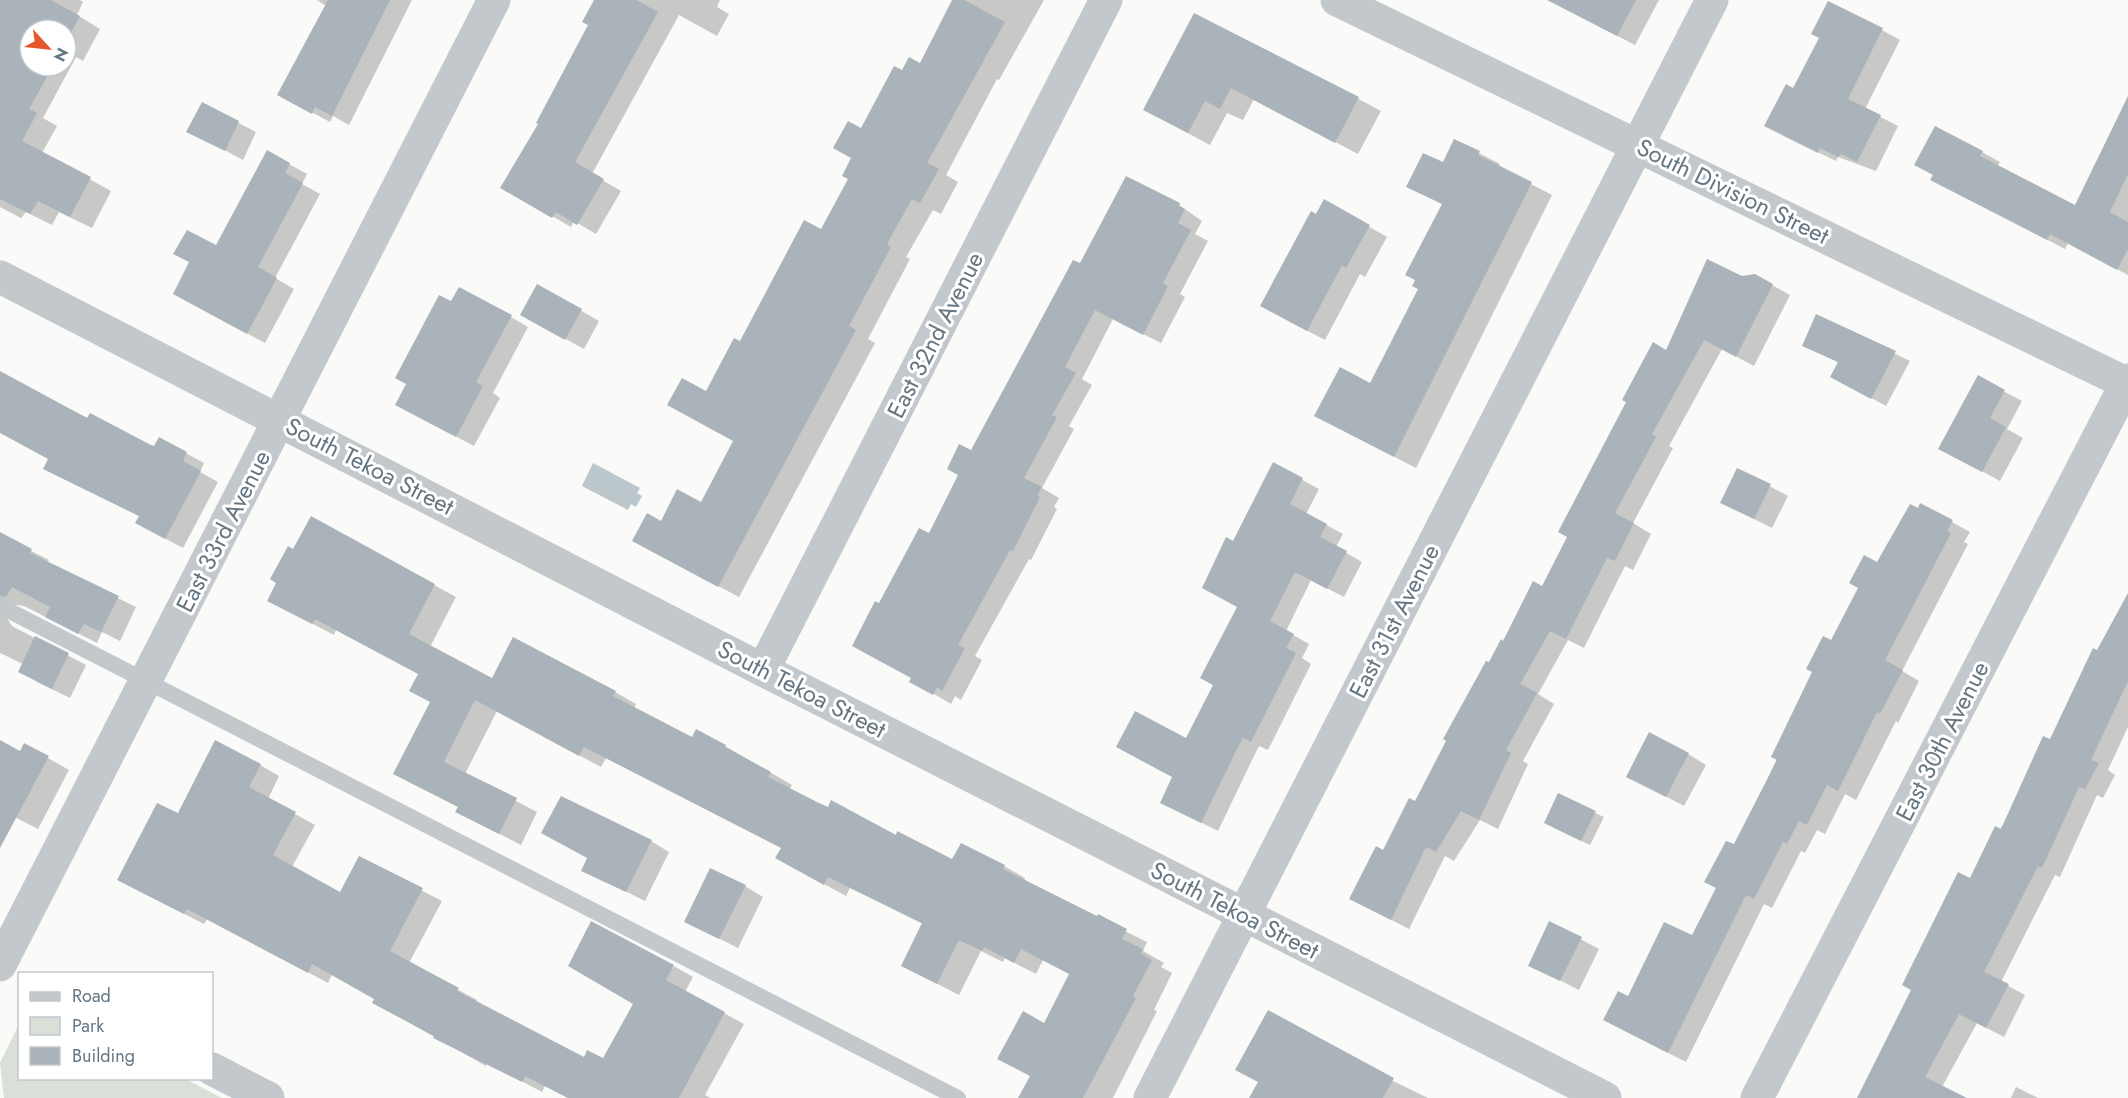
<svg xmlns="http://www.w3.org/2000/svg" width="2128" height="1098" viewBox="0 0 2128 1098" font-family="Jost,sans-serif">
  <rect width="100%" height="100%" fill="#fafaf8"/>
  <path fill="#dadfd7" d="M19,1024L20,1078L185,1079L222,1098H4L0,1063Z"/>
  <path fill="#bbc7cb" d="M593,463L640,488L637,493L642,496L636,507L631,504L628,510L582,486Z"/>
  <g fill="#0003" fill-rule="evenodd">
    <path d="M0,0H80L83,2L77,15L100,29L83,61L76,57L43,118L57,126L42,153L111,191L92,228L59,212L52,225L26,212L21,218L0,207ZM30,30H66V66H30Z"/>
    <path d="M317,0H412L349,125L333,116L330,122L296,104L326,6Z"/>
    <path d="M595,0H720L717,7L729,14L717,36L679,15L592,174L621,191L596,234L574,221L571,227L502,187L540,123L590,24Z"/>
    <path d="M954,0H1044L999,80L997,79L946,175L958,182L941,214L933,210L906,257L910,259L868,339L875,343L739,597L654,552L662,523L702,504L735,441L707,393L822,231L850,179L862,130L903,72L920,65Z"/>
    <path d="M1582,0H1659L1635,45L1600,27Z"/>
    <path d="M1882,30L1900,40L1865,109L1898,126L1876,171L1838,157L1836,161L1784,136L1794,90L1820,38Z"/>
    <path d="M1265,49L1381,111L1358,154L1254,99L1243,120L1227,113L1210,145L1167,122Z"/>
    <path d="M2128,99V275L2068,243L2065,249L1950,189L1982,152L2000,162L1997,167L2075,207Z"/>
    <path d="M202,104L256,132L243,160L204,139Z"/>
    <path d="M267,152L307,174L302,184L320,194L275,278L294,289L265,343L193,304L191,262L216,247Z"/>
    <path d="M1479,153L1500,164L1498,167L1552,195L1416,468L1337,427L1370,385L1419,289L1444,205L1408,186L1444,164Z"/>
    <path d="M1325,201L1387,237L1365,277L1360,274L1325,340L1279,316L1315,215Z"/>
    <path d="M1179,205L1202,221L1195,234L1208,241L1180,294L1185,297L1161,343L1113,319L1082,379L1092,385L1069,426L1074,429L1042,488L1059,498L1054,507L1057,509L1031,560L1029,559L975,656L982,660L961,700L955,696L951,704L929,691L913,678L880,605L929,535L971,452L1081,265Z"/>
    <path d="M1754,275L1790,295L1754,366L1722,349L1669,446L1673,448L1633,523L1651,534L1633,570L1625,566L1584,648L1568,640L1538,694L1554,704L1523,761L1528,764L1498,829L1480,820L1454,861L1445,856L1409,929L1351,899L1416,803L1489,664L1543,588L1667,352L1742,278Z"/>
    <path d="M538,286L599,321L584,349L540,325Z"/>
    <path d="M451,303L511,317L528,327L493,393L500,398L474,446L415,415Z"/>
    <path d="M1817,316L1910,361L1886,406L1847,385L1839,363L1804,345Z"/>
    <path d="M1978,378L2022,401L2007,429L2023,438L2000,481L1958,458Z"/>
    <path d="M0,379L155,448L160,439L204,463L200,472L218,482L183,548L155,533L141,517L62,478L50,459L0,432Z"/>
    <path d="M1273,464L1319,489L1306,514L1343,534L1336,547L1362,562L1344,597L1311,580L1286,631L1309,644L1302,658L1311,664L1268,750L1259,746L1253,758L1218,831L1178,811L1174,777L1187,740L1214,685L1239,607L1233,543Z"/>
    <path d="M1738,470L1788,496L1772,528L1740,512Z"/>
    <path d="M1921,505L1970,532L1964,542L1968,544L1902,671L1919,681L1898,723L1896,721L1856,800L1845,794L1825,834L1817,830L1805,853L1801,851L1772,908L1764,904L1686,1062L1623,1030L1628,998L1693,937L1832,642L1878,564Z"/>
    <path d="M312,518L456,597L430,647L493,680L615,692L636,704L634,709L693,739L697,731L725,746L792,785L789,790L816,804L953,861L1004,866L1025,878L1024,881L1147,942L1143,951L1164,963L1161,967L1172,973L1154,1010L1157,1011L1113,1098H1020L1031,1077L1045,1025L1071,974L1043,960L1036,974L1005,958L1003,962L981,951L959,995L924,977L923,924L850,888L846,896L798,870L782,848L606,758L601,767L497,711L465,774L537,812L521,845L478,823L459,807L395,774L431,702L419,674L336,630L334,635L290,612L294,551Z"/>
    <path d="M0,535L49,560L47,563L136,607L120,641L102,632L97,643L24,606L17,605L9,611L7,618L12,626L86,665L70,698L37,682L23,664L0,653Z"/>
    <path d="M2128,595V727L2108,770L2115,775L2103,798L2097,795L2060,877L2055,875L2001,982L2025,995L2004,1037L1977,1023L1942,1087L1949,1098H1859L1971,880L2051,741Z"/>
    <path d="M0,742L21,753L48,758L69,770L38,829L7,813L0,824Z"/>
    <path d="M1688,754L1706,765L1684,806L1646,786Z"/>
    <path d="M260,765L279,776L268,799L315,825L292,867L341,894L359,858L442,901L409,963L477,1000L476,1002L585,1059L603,1060L674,966L693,977L685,992L744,1024L705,1095L711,1098H568L545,1086L542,1092L487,1063L486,1066L394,1014L376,999L332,974L328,983L207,919L204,924L139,891L178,815Z"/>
    <path d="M1595,813L1604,817L1590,845L1554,828Z"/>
    <path d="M651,841L669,852L645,901L583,870Z"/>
    <path d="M745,886L763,897L738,948L704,931Z"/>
    <path d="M1550,923L1599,949L1579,990L1530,965Z"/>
    <path d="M1269,1012L1393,1081L1428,1098H1250L1259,1082Z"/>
    <path d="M2016,1087L2038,1098H2011Z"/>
  </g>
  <g fill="#aab3b9">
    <path d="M0,0H51L80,16L66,42V30H30V66H53L29,109L37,113L22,141L91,177L70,217L38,201L30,214L0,199Z"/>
    <path d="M328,0H390L332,116L315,107L312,114L277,95Z"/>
    <path d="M594,0H636L658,12L575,162L604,179L577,225L556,212L552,218L500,188L538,124L536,123L588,25L582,22Z"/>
    <path d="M952,0H964L1005,22L927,163L939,169L920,203L912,199L887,244L891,247L849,326L856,330L718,587L632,541L647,513L661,521L677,489L701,502L733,441L667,405L682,378L706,391L734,338L740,341L804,220L821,229L848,179L842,176L851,158L833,148L848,121L861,128L894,66L902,70L909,57L920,63Z"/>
    <path d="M1547,0H1636L1617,36Z"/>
    <path d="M1828,1L1883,28L1848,99L1881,115L1857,162L1841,154L1838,157L1820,148L1818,153L1764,126L1786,84L1793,88L1819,38L1811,34Z"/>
    <path d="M1194,13L1359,97L1335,143L1231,88L1220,109L1205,101L1188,133L1143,110Z"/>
    <path d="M2128,96V174L2110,212L2128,222V249L2117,270L2050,234L2047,240L1930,180L1933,175L1914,165L1935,126L1983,151L1980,156L2075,205Z"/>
    <path d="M202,102L239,121L225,151L186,132Z"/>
    <path d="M1454,139L1480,151L1478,155L1532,182L1394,457L1314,416L1340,367L1370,383L1418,289L1412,286L1415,280L1405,275L1442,204L1406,187L1423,153L1443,162Z"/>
    <path d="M267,150L290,163L285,173L303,183L258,267L277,278L247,334L173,294L189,262L173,254L187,230L216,245Z"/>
    <path d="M1126,176L1180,203L1179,206L1185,209L1178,223L1191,230L1163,283L1168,286L1143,335L1095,310L1065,367L1076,373L1052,415L1057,417L1024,478L1042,487L1037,496L1040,497L1013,551L1010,550L958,645L965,648L942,691L937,687L933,695L909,682L911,678L852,646L875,601L879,603L919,528L929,533L958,475L947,469L959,444L971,450L1073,260L1080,263Z"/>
    <path d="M1324,199L1370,225L1346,268L1342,265L1307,331L1260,306L1311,211L1316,214Z"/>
    <path d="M1707,259L1742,276L1755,274L1773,284L1736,357L1704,340L1652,434L1656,437L1615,513L1634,523L1615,561L1607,558L1566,639L1550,631L1520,684L1537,693L1506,750L1511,753L1479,820L1461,811L1436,852L1426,847L1391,920L1349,899L1376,846L1383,850L1409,798L1415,801L1446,741L1443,739L1486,661L1489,662L1501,639L1503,641L1533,581L1542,586L1567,537L1558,532L1626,402L1622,400L1653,342L1666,350Z"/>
    <path d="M537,284L582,309L565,340L520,315Z"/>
    <path d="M459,287L512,315L476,382L483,386L456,437L395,405L406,384L395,378L439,295L451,301Z"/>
    <path d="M1816,314L1896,351L1871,399L1830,377L1838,362L1802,346Z"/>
    <path d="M0,371L87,418L90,413L149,444L154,446L159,437L187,452L183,461L201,471L165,539L135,523L139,516L43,469L48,459L0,433Z"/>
    <path d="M1978,375L2005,390L1990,418L2006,427L1982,472L1938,449Z"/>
    <path d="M1273,462L1303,478L1290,504L1327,524L1320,537L1347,551L1327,589L1295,572L1270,621L1294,634L1286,648L1296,653L1251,742L1243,738L1237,749L1201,823L1160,803L1172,777L1116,747L1135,711L1186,738L1213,685L1200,678L1237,607L1202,588L1226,537L1233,541Z"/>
    <path d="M1737,468L1771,484L1754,519L1720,503Z"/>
    <path d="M1920,503L1953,520L1947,531L1951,533L1885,660L1903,670L1880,714L1877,712L1838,791L1827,785L1807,825L1799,821L1787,844L1783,842L1754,899L1746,895L1668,1053L1603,1020L1618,991L1628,996L1664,922L1692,935L1716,888L1704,882L1726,841L1734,844L1777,760L1771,757L1812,672L1806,669L1823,636L1831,640L1858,588L1849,583L1864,555L1877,562L1910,504L1918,508Z"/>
    <path d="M311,516L435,584L409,634L492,678L513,637L616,691L613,696L692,737L696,729L726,745L725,747L771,772L768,777L817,802L828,807L831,800L896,835L897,831L952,859L961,843L1005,865L1003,869L1097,916L1098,914L1127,929L1122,939L1143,949L1141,954L1152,960L1133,996L1136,998L1083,1098H1018L1030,1076L997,1059L1023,1011L1044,1023L1069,974L1021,949L1014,963L984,947L982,951L959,940L937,984L901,966L922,923L828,877L824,885L775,858L781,848L584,747L579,756L475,700L444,762L517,798L499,834L455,812L458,807L393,774L430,702L409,691L418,674L315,619L312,624L267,601L276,583L270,579L288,546L293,549Z"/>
    <path d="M0,532L32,549L30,553L119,596L101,632L84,624L78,634L45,617L50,607L12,587L6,597L0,596Z"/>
    <path d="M2128,593V681L2091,760L2099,763L2085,789L2079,787L2042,868L2038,866L1984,972L2009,984L1986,1028L1959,1014L1925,1077L1967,1098H1857L1911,990L1902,985L1958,872L1970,878L1995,826L2001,829L2043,736L2050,739L2093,648L2097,650Z"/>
    <path d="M35,636L69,653L52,689L18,672Z"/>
    <path d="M1649,732L1689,753L1666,797L1626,777Z"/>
    <path d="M0,740L20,751L24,743L49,756L0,848Z"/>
    <path d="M215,740L261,764L249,787L296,812L273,855L340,892L359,856L423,888L390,951L459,988L457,991L584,1057L587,1050L603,1058L633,1004L568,966L591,921L674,965L666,980L725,1012L679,1098H568L525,1076L522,1082L433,1038L434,1036L372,1003L374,999L312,964L308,973L187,909L184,914L117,880L157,803L178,813Z"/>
    <path d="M1558,793L1596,811L1581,841L1544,823Z"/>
    <path d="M561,796L652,840L626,892L581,871L587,858L541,833Z"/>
    <path d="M710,868L746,885L719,939L684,922Z"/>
    <path d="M1549,921L1582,937L1560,981L1528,966Z"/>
    <path d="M1268,1010L1394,1078L1383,1098H1249L1258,1082L1235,1070Z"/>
  </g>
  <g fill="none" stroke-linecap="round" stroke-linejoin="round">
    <path stroke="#c3c8cc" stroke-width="16" d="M0,606L958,1098"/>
    <g stroke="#c3c8cc" stroke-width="33">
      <path d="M1337,0L2128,384"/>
      <path d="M0,277L763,670L1605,1098"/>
      <path d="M763,670L1106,0"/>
      <path d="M0,965L494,0"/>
      <path d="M212,1069L268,1098"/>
      <path d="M1150,1098L1712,0"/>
      <path d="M1757,1098L2128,380"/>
    </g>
  </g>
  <g text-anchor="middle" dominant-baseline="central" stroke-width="6" stroke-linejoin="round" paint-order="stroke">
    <g font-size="24" fill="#657683" stroke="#fff">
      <text transform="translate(1733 191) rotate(26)">South Division Street</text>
      <text transform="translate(935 335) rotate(-63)">East 32nd Avenue</text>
      <text transform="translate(370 466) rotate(27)">South Tekoa Street</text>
      <text transform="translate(223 531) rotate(-63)">East 33rd Avenue</text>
      <text transform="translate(1394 621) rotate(-63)">East 31st Avenue</text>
      <text transform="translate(802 689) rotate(27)">South Tekoa Street</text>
      <text transform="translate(1942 741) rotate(-63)">East 30th Avenue</text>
      <text transform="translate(1235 910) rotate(27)">South Tekoa Street</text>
    </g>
  </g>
  <rect x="18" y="972" width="195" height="108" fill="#ffffff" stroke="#c1c8cd" stroke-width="1.5"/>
  <rect x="30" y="992" width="30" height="9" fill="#c3c8cc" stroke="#c1c8cd" stroke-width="1.5"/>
  <text x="72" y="1002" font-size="18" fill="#657683">Road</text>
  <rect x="30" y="1017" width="30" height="18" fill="#dadfd7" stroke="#c1c8cd" stroke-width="1.5"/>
  <text x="72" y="1032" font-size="18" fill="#657683">Park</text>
  <rect x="30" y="1047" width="30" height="18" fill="#aab3b9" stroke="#c1c8cd" stroke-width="1.5"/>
  <text x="72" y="1062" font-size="18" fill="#657683">Building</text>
  <g transform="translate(48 48) rotate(117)"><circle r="28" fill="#ffffff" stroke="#c1c8cd" stroke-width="1.5"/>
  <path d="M0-4.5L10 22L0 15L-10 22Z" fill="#e4572e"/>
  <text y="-9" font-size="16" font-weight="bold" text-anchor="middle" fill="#657683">N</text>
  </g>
</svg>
